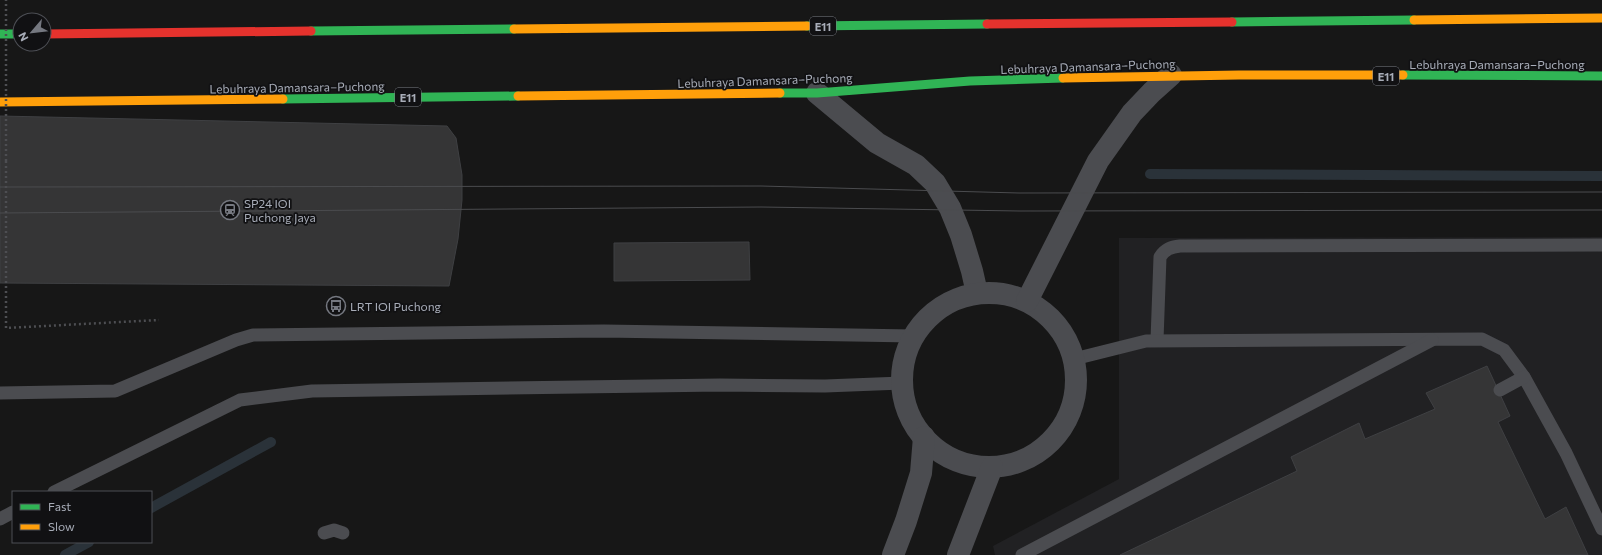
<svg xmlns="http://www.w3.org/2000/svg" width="1602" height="555" viewBox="0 0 1602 555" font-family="Commissioner,sans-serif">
  <rect width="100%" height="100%" fill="#171717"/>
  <path fill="#212123" d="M1602,237V555H995L993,546L1119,479V238Z"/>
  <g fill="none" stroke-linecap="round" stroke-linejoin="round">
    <g stroke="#2a3239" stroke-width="10">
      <path d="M1150,174L1602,176"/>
      <path d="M151,508L271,442"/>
      <path d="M65,555L89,542"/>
    </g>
  </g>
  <g fill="#353536" stroke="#3f4043">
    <path d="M0,116L447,126L456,138L462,175V200L458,239L449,286L0,283Z"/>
    <path d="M749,242L750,280L614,281V243Z"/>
    <path d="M1487,366L1510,416L1498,422L1545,519L1566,507L1588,555H1120L1297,471L1291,457L1359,423L1365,439L1435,409L1426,393Z"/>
  </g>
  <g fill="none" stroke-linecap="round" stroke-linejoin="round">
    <path stroke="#4d4e52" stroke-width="2.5" stroke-dasharray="2 3" stroke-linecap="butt" d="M6,161V328L159,320"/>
    <g stroke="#4b4c50" stroke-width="13">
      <path d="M1157,340L1160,257C1165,249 1171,247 1180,246L1602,245"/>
      <path d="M1074,359L1146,341L1482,339L1504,350L1524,377L1566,453L1602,529"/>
      <path d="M1500,390L1524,377"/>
      <path d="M0,393L115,391L236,340L253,335L604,331L913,336"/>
      <path d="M54,492L240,400L312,391L720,385L825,386L902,383"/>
      <path d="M0,519L13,512"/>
      <path d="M324,533L334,530L343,533"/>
      <path d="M1022,555L1432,340"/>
    </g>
    <g stroke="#4b4c50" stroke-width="22">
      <path d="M817,93L877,143L916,165L935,183L950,208L961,235L972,271L977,293"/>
      <circle cx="989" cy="380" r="87"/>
      <path d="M1027,301L1098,161L1132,113L1152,92L1171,75"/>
      <path d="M893,555L906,521L921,473L924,437"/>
      <path d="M958,555L992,467"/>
    </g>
    <g stroke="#30b455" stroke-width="9">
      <path d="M1232,22L1414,20"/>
      <path d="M807,26L987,24"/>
      <path d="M311,31L514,29"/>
      <path d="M0,34H20"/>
      <path d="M1403,75L1602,76"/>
      <path d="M780,93H817L970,81L1063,78"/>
      <path d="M283,99L518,96"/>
    </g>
    <g stroke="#ff9f0a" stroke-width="9">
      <path d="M1414,20L1602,18"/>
      <path d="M514,29L807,26"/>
      <path d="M1063,78L1239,75H1403"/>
      <path d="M518,96L780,93"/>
      <path d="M0,102L283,99"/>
    </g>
    <g stroke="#e5322d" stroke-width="9">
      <path d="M987,24L1232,22"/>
      <path d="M44,34L311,31"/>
    </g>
    <g stroke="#4b4c4f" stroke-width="1">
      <path d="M0,187L761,186L1019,193L1602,192"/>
      <path d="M0,213L761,207L1020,211L1602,210"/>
    </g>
    <path stroke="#4d4e52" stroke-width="2.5" stroke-dasharray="2 3" stroke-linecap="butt" d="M6,161V0"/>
  </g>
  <defs>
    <g id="station-ring" transform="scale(1)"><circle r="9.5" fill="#111113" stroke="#757880" stroke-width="1.5"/><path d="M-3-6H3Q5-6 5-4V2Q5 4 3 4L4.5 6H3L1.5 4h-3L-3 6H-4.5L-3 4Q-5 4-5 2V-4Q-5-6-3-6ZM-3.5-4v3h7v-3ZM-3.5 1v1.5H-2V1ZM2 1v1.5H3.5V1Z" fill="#757880"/></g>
    <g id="bus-ring" transform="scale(1)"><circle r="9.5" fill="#111113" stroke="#757880" stroke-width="1.5"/><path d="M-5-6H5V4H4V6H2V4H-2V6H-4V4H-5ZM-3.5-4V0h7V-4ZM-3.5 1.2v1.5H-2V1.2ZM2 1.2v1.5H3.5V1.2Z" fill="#757880"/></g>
  </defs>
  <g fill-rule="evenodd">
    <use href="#station-ring" x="230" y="210"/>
    <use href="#bus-ring" x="336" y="306"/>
  </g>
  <g text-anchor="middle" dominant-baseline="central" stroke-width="3.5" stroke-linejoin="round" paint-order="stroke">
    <g fill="#111113" stroke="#7b7e86" stroke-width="1">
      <rect x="810" y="17" width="26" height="18" rx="3"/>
      <rect x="1373" y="67" width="26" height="18" rx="3"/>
      <rect x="395" y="88" width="26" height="18" rx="3"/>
    </g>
    <g font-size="11" font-weight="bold" fill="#a8adb8">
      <text x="823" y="26">E11</text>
      <text x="1386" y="76">E11</text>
      <text x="408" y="97">E11</text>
    </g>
    <g font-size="12" fill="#a8adb8" stroke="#111113">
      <text x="1497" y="64">Lebuhraya Damansara–Puchong</text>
      <text transform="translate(1088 66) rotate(-2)">Lebuhraya Damansara–Puchong</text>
      <text transform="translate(765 80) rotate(-2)">Lebuhraya Damansara–Puchong</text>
      <text transform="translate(297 87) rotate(-1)">Lebuhraya Damansara–Puchong</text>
    </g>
    <g font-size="12" fill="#a8adb8" stroke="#111113" text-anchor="start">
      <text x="244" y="203">SP24 IOI<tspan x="244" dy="14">Puchong Jaya</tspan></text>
      <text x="350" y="306">LRT IOI Puchong</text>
    </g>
  </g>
  <rect x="12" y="491" width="140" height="52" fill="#111113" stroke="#4d4f55"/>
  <rect x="20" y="504" width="20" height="6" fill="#30b455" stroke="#4d4f55"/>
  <text x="48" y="511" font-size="12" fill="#a8adb8">Fast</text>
  <rect x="20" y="524" width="20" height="6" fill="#ff9f0a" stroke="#4d4f55"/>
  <text x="48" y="531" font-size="12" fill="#a8adb8">Slow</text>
  <g transform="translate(32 32) rotate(242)"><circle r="19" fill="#111113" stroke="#4d4f55"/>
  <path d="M0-3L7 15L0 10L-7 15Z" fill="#757880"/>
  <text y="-6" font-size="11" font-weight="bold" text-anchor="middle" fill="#a8adb8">N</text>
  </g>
</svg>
